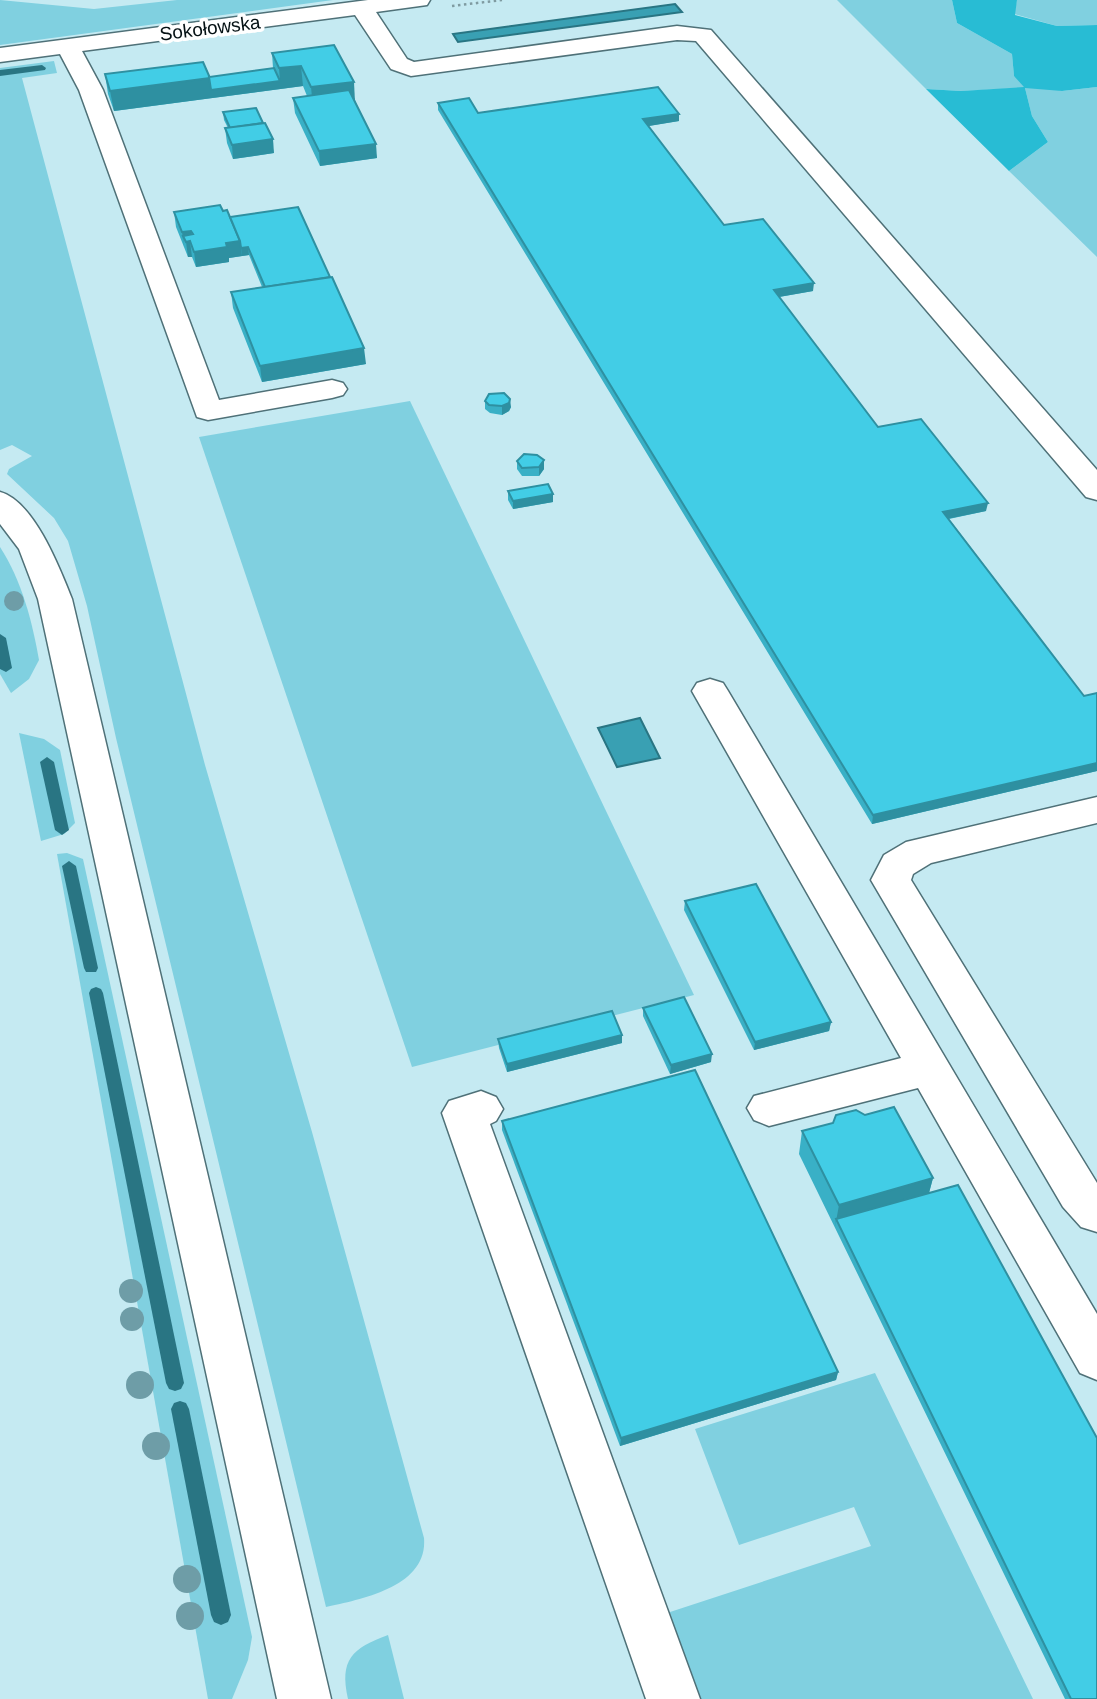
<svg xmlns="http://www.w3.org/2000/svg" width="1097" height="1699" viewBox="0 0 1097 1699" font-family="Helvetica,sans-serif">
  <rect width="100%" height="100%" fill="#c5eaf2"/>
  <g fill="#80d0e0">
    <path d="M0,0L94,9L177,0H333L0,45Z"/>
    <path d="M837,0H952L957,23L1012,54L1014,76L1062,91L1097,87V257L1009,171L1048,142L1032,116L1025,88L961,91L926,89Z"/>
    <path d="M1017,0H1097V25L1057,26L1014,14Z"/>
    <path d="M54,61L57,73L22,78L205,765L312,1132L424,1538C428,1587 361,1599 326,1607L116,738L87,606L68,541L54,518L7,474L9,469L32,456L12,445L0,450V68Z"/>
    <path d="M410,401L694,995L412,1067L199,437Z"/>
    <path d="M0,547C22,581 32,621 39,660L29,679L11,693L0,674Z"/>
    <path d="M19,733L44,739L60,750L75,823L64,834L41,841Z"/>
    <path d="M67,853L83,859L252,1637L248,1660L232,1699H208L57,854Z"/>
    <path d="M875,1373L1033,1699H698L667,1613L871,1546L854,1507L739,1545L695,1429Z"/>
    <path d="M388,1635L404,1699H348C339,1660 352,1648 388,1635Z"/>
  </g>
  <path fill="#28bcd4" d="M952,0H1017L1015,15L1057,26L1097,25V87L1062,91L1025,88L1032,116L1048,142L1009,171L926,89L961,91L1024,87L1014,76L1012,54L957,23Z"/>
  <g fill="#39a0b3" stroke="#297583" stroke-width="2">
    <path d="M675,4L682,12L458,42L453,34Z"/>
    <path d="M640,718L660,758L617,767L598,728Z"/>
  </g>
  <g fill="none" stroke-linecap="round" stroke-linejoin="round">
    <g fill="#297583" fill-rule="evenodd">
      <path d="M42,65L46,68L45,70L0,76V70Z"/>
      <path d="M0,634L6,638L12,668L6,672L0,669Z"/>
      <path d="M47,757L54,762L69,830L62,835L55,830L40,762Z"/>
      <path d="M69,861L76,866L98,968L96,972H86L84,968L62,866Z"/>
      <path d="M96,987L101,989L103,993L184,1383L181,1389L175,1391L169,1389L166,1383L89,993L91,989Z"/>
      <path d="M180,1401L186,1403L189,1409L231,1615L228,1622L221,1625L214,1622L211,1615L171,1409L174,1403Z"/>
    </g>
    <g stroke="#4f7178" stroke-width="3">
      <g id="minor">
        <path d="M368,0H430L427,5L376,12L407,59L414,62L677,26L711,30L1097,470V500L1086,497L696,41L677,40L411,76L391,69L355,15L82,51L103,90L219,400L332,380L343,383L347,389L343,395L332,398L208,420L197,417L79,90L60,54L0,62V48Z"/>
        <path d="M0,492C34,501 60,569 72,599L331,1699H277L38,599L19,549L0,524Z"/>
        <path d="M710,679L723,683L728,691L1097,1314V1380L1080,1373L918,1088L769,1126L754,1120L747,1108L754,1096L901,1058L692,691L697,683Z"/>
        <path d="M1097,797V823L931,863L913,874L911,880L1097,1183V1232L1081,1227L1063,1207L871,880L884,855L906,842Z"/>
        <path d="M481,1091L496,1097L503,1109L496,1121L490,1124L700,1699H646L442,1113L449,1101Z"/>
      </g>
    </g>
    <path stroke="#7f9ba1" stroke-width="2.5" stroke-dasharray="2.5 3.5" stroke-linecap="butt" d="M452,6L502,0"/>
    <use href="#minor" fill="#fff" fill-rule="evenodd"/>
  </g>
  <g fill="#6e9da7">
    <circle cx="14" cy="601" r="10"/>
    <circle cx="131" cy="1291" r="12"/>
    <circle cx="132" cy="1319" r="12"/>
    <circle cx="140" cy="1385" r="14"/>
    <circle cx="156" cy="1446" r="14"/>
    <circle cx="187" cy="1579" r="14"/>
    <circle cx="190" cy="1616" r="14"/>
  </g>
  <g fill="#39b0c6">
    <path d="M334,45L377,158L320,166L295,113L293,98L307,96L303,86L114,111L108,94L105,74L209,77L273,68L272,53Z"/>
    <path d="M438,103L478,113L679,114V121L648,126L724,225L813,291L779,297L878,427L986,511L949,519L1084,696L1097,693V771L872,824L438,110Z"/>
    <path d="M223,112L274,153L233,159L227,143L225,128H228L224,120Z"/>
    <path d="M223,211L230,217L366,364L262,382L233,308L231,292L262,287L249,255L229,258V262L196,267L192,257H188L176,227L174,212Z"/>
    <path d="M485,401L511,407L509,411L502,415L490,413L485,409Z"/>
    <path d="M517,461L544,469L539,476H522L517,469Z"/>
    <path d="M508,491L553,494V502L513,509L508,500Z"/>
    <path d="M685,901L831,1022L829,1031L754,1050L684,910Z"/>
    <path d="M643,1008L711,1062L670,1074L643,1016Z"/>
    <path d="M498,1039L622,1043L507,1072L499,1048Z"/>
    <path d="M502,1121L838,1372L836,1380L620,1446L502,1130Z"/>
    <path d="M802,1131L933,1178L929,1193L1097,1699H1065L799,1154Z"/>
  </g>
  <g fill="#2e90a1">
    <path d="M301,66L303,86L114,111L110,91L210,78L280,81L279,68Z"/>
    <path d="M354,82L355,102L313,108L311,87Z"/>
    <path d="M679,114V121L643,127V119Z"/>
    <path d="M273,139L274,153L233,159L232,145Z"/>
    <path d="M376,144L377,158L320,166L319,151Z"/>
    <path d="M191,231L193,246L190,241L192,257H188L186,242L183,236L184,247L182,232Z"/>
    <path d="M240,241L242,256L229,258V262L196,267L194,252L226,243Z"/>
    <path d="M248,247L249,255L242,256L241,248Z"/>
    <path d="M814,283L813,291L773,298L774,290Z"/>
    <path d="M364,348L366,364L262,382L260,366Z"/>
    <path d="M510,399L511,407L509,411L502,415V406Z"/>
    <path d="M544,460V469L539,476V467Z"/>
    <path d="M553,494V502L513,509V501Z"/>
    <path d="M988,503L986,511L942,520L943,512Z"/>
    <path d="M1097,763V771L872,824L873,815Z"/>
    <path d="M831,1022L829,1031L754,1050L755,1042Z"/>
    <path d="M622,1035V1043L507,1072V1064Z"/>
    <path d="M712,1054L711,1062L670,1074L671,1065Z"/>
    <path d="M933,1178L927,1200L836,1219L835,1227L839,1205Z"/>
    <path d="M838,1372L836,1380L620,1446L621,1438Z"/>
  </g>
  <g fill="#42cde6" stroke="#2e90a1" stroke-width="2">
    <path d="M334,45L354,82L311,87L301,66L279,68L272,53Z"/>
    <path d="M203,62L210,78L110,91L105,74Z"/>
    <path d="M274,68L280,81L211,90L209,77Z"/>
    <path d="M658,87L679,114L643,119L724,225L763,219L814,283L774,290L878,427L921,419L988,503L943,512L1084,696L1097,693V763L873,815L438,103L469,98L478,113Z"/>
    <path d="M349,90L376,144L319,151L293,98Z"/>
    <path d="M256,108L263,123L230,128L223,112Z"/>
    <path d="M265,123L273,139L232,145L225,128Z"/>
    <path d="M220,205L223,211L227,210L240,241L226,243L227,247L194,252L190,241L186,242L183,236L193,234L191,231L182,232L174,212Z"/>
    <path d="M298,207L330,277L265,287L248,247L241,248L240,241L230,217Z"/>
    <path d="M332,277L364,348L260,366L231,292Z"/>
    <path d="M504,393L510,399L509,403L502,406L489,405L485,401L489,394Z"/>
    <path d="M524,454L537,455L544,460L539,467L522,468L517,461Z"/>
    <path d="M548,484L553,494L513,501L508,491Z"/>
    <path d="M756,884L831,1022L755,1042L685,901Z"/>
    <path d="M684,997L712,1054L671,1065L643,1008Z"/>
    <path d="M612,1011L622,1035L507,1064L498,1039Z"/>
    <path d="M695,1070L838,1372L621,1438L502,1121Z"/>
    <path d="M894,1107L933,1178L839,1205L802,1131L833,1123L836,1115L856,1110L865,1115Z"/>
    <path d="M958,1185L1097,1438V1699H1071L836,1219Z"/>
  </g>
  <g text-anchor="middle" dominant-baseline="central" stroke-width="7" stroke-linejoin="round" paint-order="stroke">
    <g font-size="19" fill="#051114" stroke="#fff">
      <text transform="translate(210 28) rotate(-7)">Sokołowska</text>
    </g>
  </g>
</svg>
